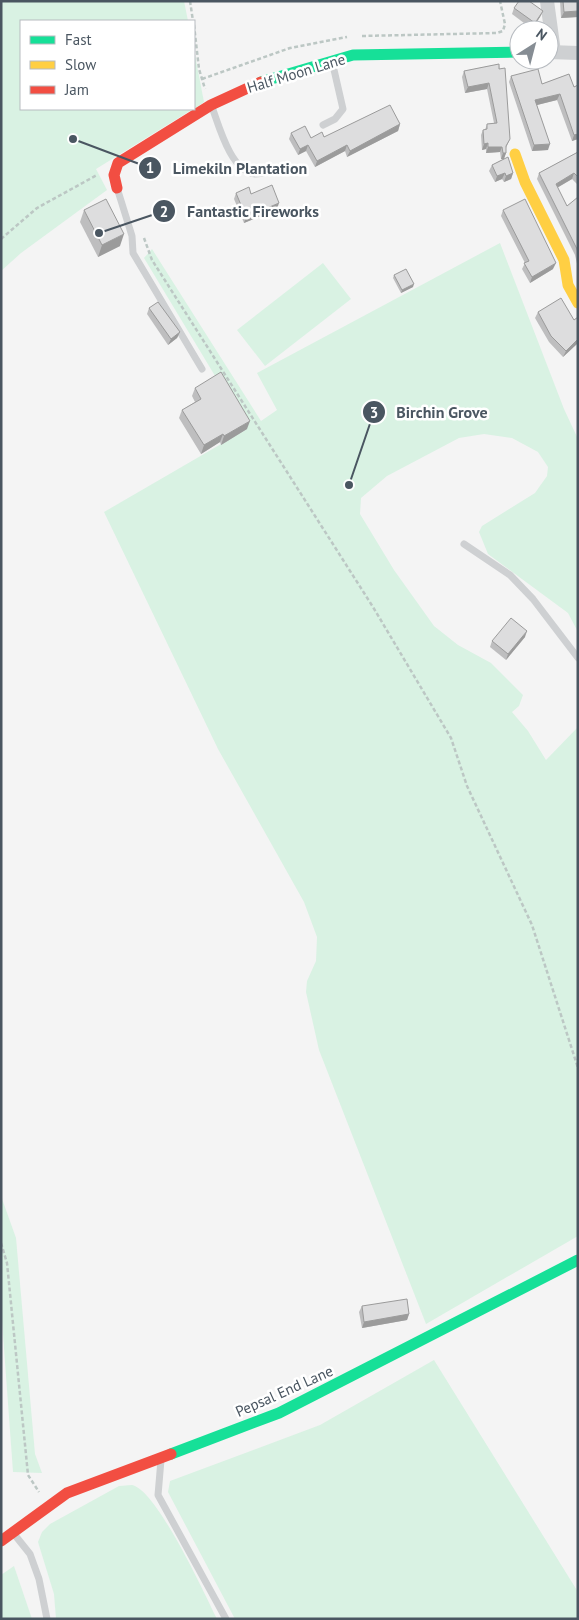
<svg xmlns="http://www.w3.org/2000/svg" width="579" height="1620" viewBox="0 0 579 1620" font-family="'PT Sans',sans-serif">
  <rect width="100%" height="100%" fill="#f4f4f4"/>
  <g fill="#d9f2e3">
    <path d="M1,1H184L188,21H21V109H193L96,169L107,190L21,253L1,271Z"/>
    <path d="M194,50L204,102L194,109Z"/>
    <path d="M500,243L564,409L578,439V632L568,613L488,554L479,532L482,526L535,493L547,476L548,467L538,452L512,438L484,434L459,438L387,476L361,498L360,514L394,570L434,626L458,645L491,663L523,695L519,706L512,712L528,731L546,760L578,727V1236L426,1324L319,1050L306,992L307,981L316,961L317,937L304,902L218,749L104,512L247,429L144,258L152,249L261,421L277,410L257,373Z"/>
    <path d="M323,263L351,299L265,366L237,330Z"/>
    <path d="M1,1196L16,1238L35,1454L42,1473L13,1472L1,1307Z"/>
    <path d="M434,1360L578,1592V1619H235L168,1492L170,1481L320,1425Z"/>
    <path d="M132,1485C157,1490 204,1593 217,1619H56L54,1594L38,1542L42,1532L50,1524L119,1486Z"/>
    <path d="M14,1566L32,1619H1V1575Z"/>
  </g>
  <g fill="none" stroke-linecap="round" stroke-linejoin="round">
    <g stroke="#bcc7c4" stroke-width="2.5" stroke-dasharray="4 2.5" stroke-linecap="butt">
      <path d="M190,1L193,21"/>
      <path d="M194,25L199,69L205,89"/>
      <path d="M362,36L497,33L503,31L505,24L500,1"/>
      <path d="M202,79L290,48L347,37"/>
      <path d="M144,238L152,260L373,607L451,738L467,786L532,925L578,1068"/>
      <path d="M1,239L37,208L97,175"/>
      <path d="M1,1243L7,1263L28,1475L39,1492"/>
    </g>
    <g stroke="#ced0d2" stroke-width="7">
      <path d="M212,107C219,126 231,172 255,174C262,174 271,171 278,169"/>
      <path d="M323,125L335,119L343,109L332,61"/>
      <path d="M118,191L132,236L133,253L202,369"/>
      <path d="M464,544L510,575L533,599L578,658"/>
      <path d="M161,1460L158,1495L226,1619"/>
      <path d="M14,1534L30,1554L39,1579L47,1619"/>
    </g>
    <g stroke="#ced0d2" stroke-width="14">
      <path d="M547,1L554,52"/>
      <path d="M549,52L578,53"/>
    </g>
    <g stroke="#16e098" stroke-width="11">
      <path d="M261,82L353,55L519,52"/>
      <path d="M171,1454L279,1413L578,1260"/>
    </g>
    <path stroke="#ffcf43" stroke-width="11" d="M515,154L525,182L564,260L568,285L578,303"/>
    <g stroke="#f24e42" stroke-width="11">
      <path d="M117,188L114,175L118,163L211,105L261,82"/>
      <path d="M1,1541L67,1493L171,1454"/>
    </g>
  </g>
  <g fill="#bebebf">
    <path d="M560,1H578V17L561,18Z"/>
    <path d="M514,8L543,11L540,17L532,29L512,14Z"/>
    <path d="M499,64L510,139L506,148V153L504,158L513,173L511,179L504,182L502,179L495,182L489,171L492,165L503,159H501L500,152L486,153V149L482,150L481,135L483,130H485L487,124L494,123L487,89L465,93L462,77L464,71Z"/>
    <path d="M569,74L578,139L572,141L557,100L537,105L548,150L532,151L509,82L511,76L542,84Z"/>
    <path d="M400,124L398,131L347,157L345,151L315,167L306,151L298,155L289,139L291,133L311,138L324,137Z"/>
    <path d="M578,152V185L572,179L557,188L567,206L578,197V268L575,255L537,179L539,173Z"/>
    <path d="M236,193L251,194L277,209L244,223L234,199Z"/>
    <path d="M84,210L120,246L98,257L80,222Z"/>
    <path d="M503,210L553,269L530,283L522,269L525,263L501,216Z"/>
    <path d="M394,275L413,287L401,293L393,278Z"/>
    <path d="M149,308L180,332L177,338L168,345L147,314Z"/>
    <path d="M538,312L574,320L578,317V343L563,357L549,342L535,318Z"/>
    <path d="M195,388L247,429L221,445L220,442L201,454L179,418L182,410L195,402L192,396Z"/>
    <path d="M525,637L506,660L490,647L492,641Z"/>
    <path d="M362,1306L409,1314L407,1320L362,1328L359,1312Z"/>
  </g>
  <g fill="#9b9b9b">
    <path d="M543,11L540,17L532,29L535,23Z"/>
    <path d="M578,11V17L561,18L564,12Z"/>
    <path d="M489,83L487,89L465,93L468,87Z"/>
    <path d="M560,94L557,100L533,106L535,100Z"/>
    <path d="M400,124L398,131L347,157L350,151Z"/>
    <path d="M578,134V139L572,141L574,135Z"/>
    <path d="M488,143L486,149L482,150L484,144Z"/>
    <path d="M550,144L548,150L532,151L534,145Z"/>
    <path d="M308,145L306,151L298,155L300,149Z"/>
    <path d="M347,145L345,151L315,167L317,161Z"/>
    <path d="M488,147H502L500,152L486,153Z"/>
    <path d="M503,153H506L504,159H501Z"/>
    <path d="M505,173L502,179L495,182L497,176Z"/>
    <path d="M513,173L511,179L504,182L506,176Z"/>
    <path d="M574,173L572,179L553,190L556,184Z"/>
    <path d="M279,203L277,209L244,223L246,217Z"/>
    <path d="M124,234L120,246L98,257L102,245Z"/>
    <path d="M556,263L553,269L530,283L532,277Z"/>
    <path d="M414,284L413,287L401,293L402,290Z"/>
    <path d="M180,332L177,338L168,345L171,339Z"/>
    <path d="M578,339V343L563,357L566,351Z"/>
    <path d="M250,421L247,429L221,445L224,436Z"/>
    <path d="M223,434L220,442L201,454L204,445Z"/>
    <path d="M527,631L525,637L506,660L508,654Z"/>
    <path d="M409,1314L407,1320L362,1328L364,1322Z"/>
  </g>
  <g fill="#ddddde" stroke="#9b9b9b">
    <path d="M519,1H529L543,11L535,23L514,8Z"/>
    <path d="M563,1H578V11L564,12Z"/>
    <path d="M499,64V69L505,68L510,139L506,146V153H503L502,147H488V143L484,144L483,130L487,129V124L497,123L489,83L468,87L464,71Z"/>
    <path d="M538,69L542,84L569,74L574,87L578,85V134L574,135L560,94L535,100L550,144L534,145L511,76Z"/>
    <path d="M390,105L400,124L350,151L347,145L317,161L308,145L300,149L291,133L305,126L311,138L322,132L324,137Z"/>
    <path d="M578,152V177L574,173L556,184L567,206L578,197V253L577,249L539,173Z"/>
    <path d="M508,157L513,173L506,176L505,173L497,176L492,165Z"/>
    <path d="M272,185L279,203L246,217L236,193L249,187L251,194Z"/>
    <path d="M106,199L124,234L102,245L84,210Z"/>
    <path d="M525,199L556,263L532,277L524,263L529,261L503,210Z"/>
    <path d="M406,269L414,284L402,290L394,275Z"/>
    <path d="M561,298L574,320L578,317V339L566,351L551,336L538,312Z"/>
    <path d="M158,302L180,332L171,339L149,308Z"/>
    <path d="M221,372L250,421L224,436L223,434L204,445L182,410L201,399L195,388Z"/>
    <path d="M511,618L527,631L508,654L492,641Z"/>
    <path d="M407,1299L409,1314L364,1322L362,1306Z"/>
  </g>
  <g text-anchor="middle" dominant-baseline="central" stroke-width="5" stroke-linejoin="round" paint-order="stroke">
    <g font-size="15" fill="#4a5661" stroke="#fff">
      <text transform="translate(296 73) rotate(-17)">Half Moon Lane</text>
      <text transform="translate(284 1391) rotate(-24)">Pepsal End Lane</text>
    </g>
  </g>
  <path fill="none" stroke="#4a5661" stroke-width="2" d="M73 139L150 168M99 233L164 211M349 485L374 412"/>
  <g fill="#4a5661" stroke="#fff" stroke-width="2">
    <circle cx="73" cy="139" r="5"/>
    <circle cx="99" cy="233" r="5"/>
    <circle cx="349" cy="485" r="5"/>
    <circle cx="150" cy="168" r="12"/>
    <circle cx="164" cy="211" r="12"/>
    <circle cx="374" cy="412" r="12"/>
  </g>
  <g font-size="15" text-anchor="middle" font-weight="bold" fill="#fff">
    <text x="150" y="173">1</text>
    <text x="164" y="217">2</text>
    <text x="374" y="418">3</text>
  </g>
  <g font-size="16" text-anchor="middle" font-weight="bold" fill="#4a5661" stroke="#fff" stroke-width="5" stroke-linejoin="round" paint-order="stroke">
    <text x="240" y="174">Limekiln Plantation</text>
    <text x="253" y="217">Fantastic Fireworks</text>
    <text x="442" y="418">Birchin Grove</text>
  </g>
  <rect width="579" height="1620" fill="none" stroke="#4a5661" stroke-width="5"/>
  <rect x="20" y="20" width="175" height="90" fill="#ffffff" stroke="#b7bbc0"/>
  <rect x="30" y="36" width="25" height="8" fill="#16e098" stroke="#b7bbc0"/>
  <text x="65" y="45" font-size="15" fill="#4a5661">Fast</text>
  <rect x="30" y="61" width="25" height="8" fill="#ffcf43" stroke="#b7bbc0"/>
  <text x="65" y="70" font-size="15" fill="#4a5661">Slow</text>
  <rect x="30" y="86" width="25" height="8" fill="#f24e42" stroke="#b7bbc0"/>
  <text x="65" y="95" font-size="15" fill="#4a5661">Jam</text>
  <g transform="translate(534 45) rotate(36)"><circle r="24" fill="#ffffff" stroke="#b7bbc0"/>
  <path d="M0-4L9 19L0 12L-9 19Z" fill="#868d94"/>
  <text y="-8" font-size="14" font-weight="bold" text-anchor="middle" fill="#4a5661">N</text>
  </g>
</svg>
